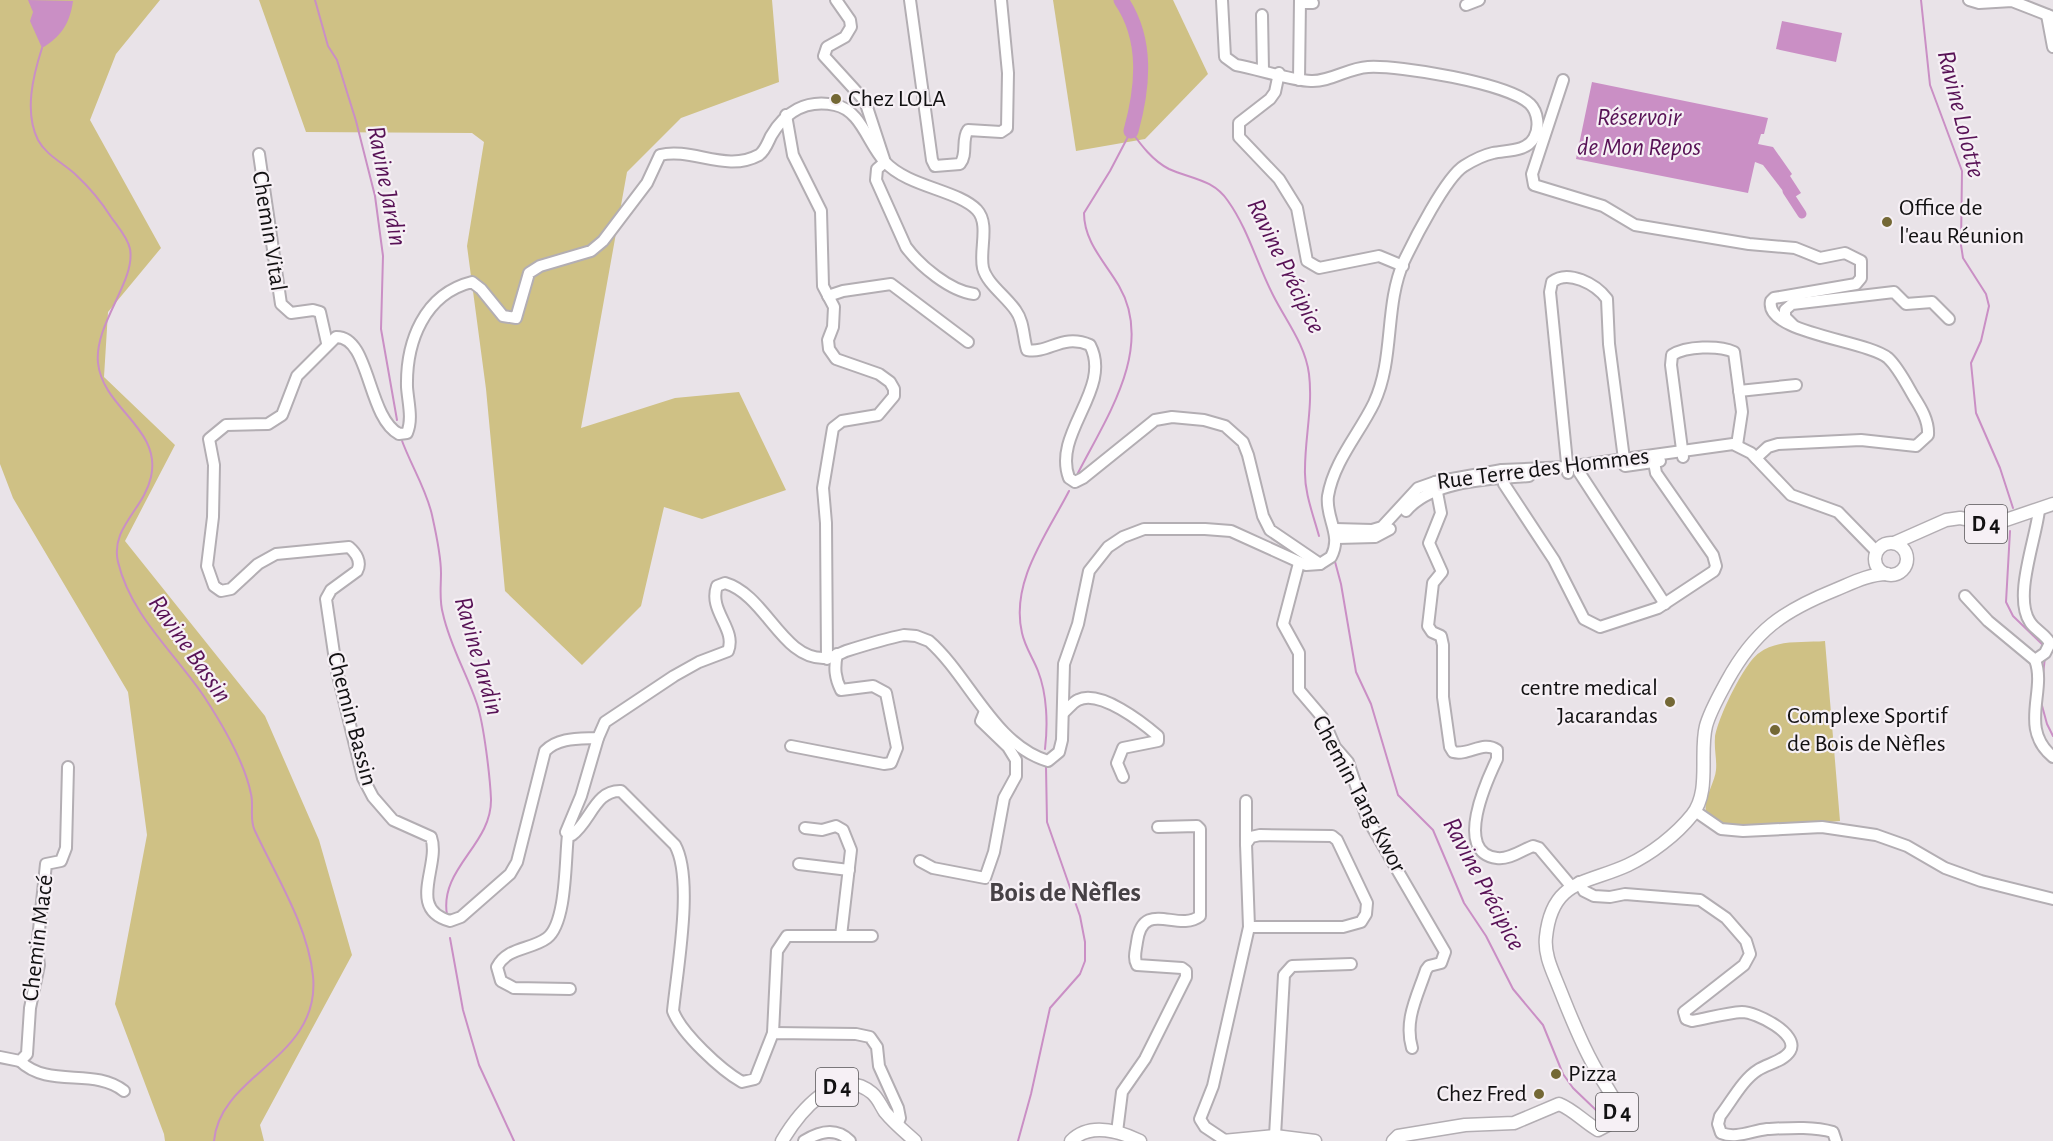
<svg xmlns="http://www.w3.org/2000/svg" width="2053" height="1141" viewBox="0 0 2053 1141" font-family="'Alegreya Sans',sans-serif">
  <rect width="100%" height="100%" fill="#e9e3e8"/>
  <g fill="#cfc185">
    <path d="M0,0H160L116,54L90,120L161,248L108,312L104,377L175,445L125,541L265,716L319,840L352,955L260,1125L264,1141H165L164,1134L115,1004L147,835L128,692L13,498L0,464Z"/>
    <path d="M259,0H772L779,82L681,118L627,172L581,428L675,398L739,392L786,490L702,519L664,507L641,606L582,665L505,591L486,389L467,246L484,142L472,133L306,132Z"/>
    <path d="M1053,0H1173L1208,74L1145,139L1076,151Z"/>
    <path d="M1825,641L1840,821C1811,823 1737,834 1713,821C1695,810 1715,785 1716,770C1717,760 1714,749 1715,738C1717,720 1744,663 1759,653C1777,639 1803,643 1825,641Z"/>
  </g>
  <g fill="#ca8fc5">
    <path d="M28,0L73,1C70,23 61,37 42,48L30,21L33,12Z"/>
    <path d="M1782,21L1842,33L1836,62L1776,49Z"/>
    <path d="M1592,82L1768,118L1764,134H1761L1758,144L1773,147L1792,174L1790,176L1801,193L1790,200L1763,165L1755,162L1748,193L1576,159Z"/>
  </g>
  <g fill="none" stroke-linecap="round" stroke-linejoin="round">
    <g stroke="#ca8fc5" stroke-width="2">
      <path d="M315,0L328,46L337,60L356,121L375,196L383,256L381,329L397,420"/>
      <path d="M1921,0L1930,85L1962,171L1961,245L1963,258L1986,294L1989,306L1981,341L1971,363L1976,413L2000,468L2013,508"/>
      <path d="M42,48C33,76 24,112 38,140C46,155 63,163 75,174C89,187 101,201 111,217C118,227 128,238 130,249C136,281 94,324 98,363C103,409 162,428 151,477C144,509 110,528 118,562C131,616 175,653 205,698C222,724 245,764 251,794C254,806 249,820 255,831C276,876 308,926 313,976C321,1059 220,1073 214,1141"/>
      <path d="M401,438C410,464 426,488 432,515C436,533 441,555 441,573C441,587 439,601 443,614C450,646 467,674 477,704C484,725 490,777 491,799C492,845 439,868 447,915"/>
      <path d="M1078,473C1106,418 1155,348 1119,286C1105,262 1084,242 1084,213L1110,171L1131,131C1141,145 1153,161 1169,169C1191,179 1213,179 1228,201C1248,229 1257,264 1273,295C1286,321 1305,344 1309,374C1313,406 1305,437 1305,469C1304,492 1313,514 1319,536"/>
      <path d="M2010,531L2006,602L2013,616L2044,646"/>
      <path d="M1334,558L1341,584L1356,672L1371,704L1398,795L1433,830L1464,903L1486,936L1513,989L1543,1025L1563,1074L1573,1088L1598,1112"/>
      <path d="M2043,675L2045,657"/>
      <path d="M2041,702L2047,724L2053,736"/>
      <path d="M1045,749C1048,724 1047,694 1038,671C1033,658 1025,647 1022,633C1010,582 1047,534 1069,491"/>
      <path d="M450,938L463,1010L479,1065L514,1141"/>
      <path d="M1018,1141L1031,1094L1050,1008L1080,974L1085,961V942L1080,916L1047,822L1046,767"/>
    </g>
    <path stroke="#ca8fc5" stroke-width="9" d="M1787,191L1802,214"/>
    <path stroke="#ca8fc5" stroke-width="15" d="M1121,0C1148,40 1143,87 1131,131"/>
    <g stroke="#b3aeb3" stroke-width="14">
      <g id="minor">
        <path d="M836,0L850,20L851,27L845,37L827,47L824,56L865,101L884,159"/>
        <path d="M910,0L932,160L935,166L960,164C968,154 961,140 968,130L1001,132L1007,128L1008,73L1001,0"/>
        <path d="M1969,0L1979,3L2012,1L2053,17"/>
        <path d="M1300,3H1313"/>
        <path d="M1466,5L1479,0"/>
        <path d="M1262,15L1263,70"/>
        <path d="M2047,15L2053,47"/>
        <path d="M1279,73L1275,92L1270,99L1239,123V137L1279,179L1297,208L1307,261L1319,268L1379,256L1403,266"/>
        <path d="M1299,80L1300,0"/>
        <path d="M1563,80L1532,174L1534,185L1603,206L1635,225L1749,244L1795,248L1820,258L1845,253L1861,261V278L1856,284L1774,298L1771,301C1764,333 1866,340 1888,358C1898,367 1907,385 1914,397C1921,408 1929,421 1928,435L1916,446L1861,440L1778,444L1768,447L1756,458"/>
        <path d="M786,115L793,155L821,211L823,286L834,307L833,327L828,340L829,349L836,359L879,374L890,382L894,389V396L878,415L842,421L833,428L823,488L826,523L827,659"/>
        <path d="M259,154L281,304L291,313L313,310L320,312L327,343"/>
        <path d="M885,162L877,169L876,180L906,247C920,266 950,291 974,294"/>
        <path d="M828,296L843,291L891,284L968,342"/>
        <path d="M1793,325L1785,317V310L1792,304L1894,292L1906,304L1932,302L1949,319"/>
        <path d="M1739,391L1796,385"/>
        <path d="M1683,457L1671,365L1672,355C1686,346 1719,345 1734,352L1742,412L1737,445"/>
        <path d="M1625,466L1660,461"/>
        <path d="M1502,470L1504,484L1554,560L1584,619L1600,627L1658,608L1714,571L1716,566L1713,555L1656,473L1654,462"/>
        <path d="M1579,472L1665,604"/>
        <path d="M1568,473L1550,292L1552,282C1568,269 1596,284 1607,299L1609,344L1624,459"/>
        <path d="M1435,482L1441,513L1429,543L1442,572L1433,583L1428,626L1432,632L1441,636L1443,645V697L1450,747L1453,752C1469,756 1483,740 1497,750V759C1487,780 1453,853 1497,858C1509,860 1522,850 1533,846L1539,848L1571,886"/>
        <path d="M1406,511C1432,480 1491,479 1529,476"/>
        <path d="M1335,529L1372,530L1382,527L1418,488L1435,482L1502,470L1567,467L1733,444L1751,453L1791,495L1838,512L1877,552"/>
        <path d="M1337,538L1375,537L1390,529"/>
        <path d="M1299,563L1283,624L1299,653V690L1322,717L1335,747L1348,762L1367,818L1445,952L1441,963L1429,966L1426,970C1417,997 1404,1020 1412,1048"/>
        <path d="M1965,596L1988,621L2035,660C2047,691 2018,728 2053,757"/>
        <path d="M2035,660L2045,653L2050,643C2045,634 2035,630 2030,622C2013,597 2036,539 2039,510"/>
        <path d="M1063,713C1068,709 1073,702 1078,700C1100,689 1143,723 1158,736V741L1123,748L1117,763L1123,777"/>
        <path d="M598,738C579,739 559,737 545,751L517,862L510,874L461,917L450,921C406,909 441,865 431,837L393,820L373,797L363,778L336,667L326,599L331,590L357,571C362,562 356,553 349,547L276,554L258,564L231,589L221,591L214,586L207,566L213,517L214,465L209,439L226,425L268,424L282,415L297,376L336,337C370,336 367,417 399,434L407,433C413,419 408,402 407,387C406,342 424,294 472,282L481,289L503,316L516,318L529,273L540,266L591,251L603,241L647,183L660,155C692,147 726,173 759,155C765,151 768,142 771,136C785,112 806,99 835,105C861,110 868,144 885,162C908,187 958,190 977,210C990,224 979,251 983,268C987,284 1007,297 1016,311C1024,322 1023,337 1027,350C1049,354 1062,333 1090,345C1113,389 1052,433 1069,478L1075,482L1083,478L1155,420L1172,417L1204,420L1225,426L1243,442L1248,455L1263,516L1270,530L1320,564"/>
        <path d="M791,746L884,764L891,763L897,748L886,693L873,686L841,690C835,678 834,668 837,654"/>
        <path d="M1695,811L1721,829L1743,831L1822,827L1876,835L1907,846L1945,868L1981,881L2053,899"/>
        <path d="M805,828L822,830L836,826L843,830L851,850L841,936"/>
        <path d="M568,835C565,858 567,923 547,938C531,950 507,947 497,967L501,981L514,988L570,989"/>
        <path d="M1246,844V801"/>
        <path d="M920,861L933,868L985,878L994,852L1004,798L1016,776V760L1008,747L981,721L985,711"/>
        <path d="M799,864L849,870"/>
        <path d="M1579,882L1584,891L1594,896L1610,897L1625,894L1700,900L1726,918L1746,941L1750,954L1744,965L1684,1012L1686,1019L1692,1021C1709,1018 1726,1013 1742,1012C1756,1012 1800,1034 1790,1051C1784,1061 1767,1064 1758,1070C1743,1079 1731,1102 1720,1116L1718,1124L1721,1133C1736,1139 1751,1131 1767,1129C1788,1128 1813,1126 1833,1132L1836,1141"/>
        <path d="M773,1033L777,951L787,936H872"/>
        <path d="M0,1057L20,1061L27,1054L30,1008L39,965L37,949L46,864L61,861L66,848L68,767"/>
        <path d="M20,1061C49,1089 94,1067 124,1091"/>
        <path d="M897,1125L900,1118L898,1108L879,1066L877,1047L870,1037L856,1034L773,1033L755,1079L742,1082C721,1070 681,1033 673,1011C677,970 694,879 675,845L621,791C595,790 591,821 572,835L566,832L581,796L598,738L605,722L674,676L699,662L728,651C737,629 708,611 717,586L725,583C766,595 782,660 825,658C832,658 839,654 846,651C865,645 884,639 904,635L916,636L929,641C969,676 994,745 1048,761L1059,752L1062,740L1064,664L1078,624L1089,571L1108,547L1123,537L1144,529H1205L1231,531L1306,565L1320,564L1331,557C1343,535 1325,518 1328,496C1334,461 1359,434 1374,403C1395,358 1384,306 1404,261C1414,240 1446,177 1464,166C1472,161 1484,155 1493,153C1507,150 1526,152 1534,138C1540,128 1538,112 1530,104C1508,83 1399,65 1368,67C1348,68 1330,82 1311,81C1288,80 1259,69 1236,65L1225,57L1222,0"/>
        <path d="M1117,1132L1122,1092L1145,1059L1186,977V971L1182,968L1137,965C1133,958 1136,950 1137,942C1143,898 1178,933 1200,916V829L1197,826L1158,827"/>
        <path d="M1275,1136L1284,975L1292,966L1351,964"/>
        <path d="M804,1141C820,1131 836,1127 850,1141"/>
        <path d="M1226,1141L1205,1127L1200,1119L1213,1086L1249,927L1246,844L1251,837L1260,835L1332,836L1337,840L1367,903L1366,914L1361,922L1343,927H1249"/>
      </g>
    </g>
    <g stroke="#b3aeb3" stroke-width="15">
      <g id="major">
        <path d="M1894,543L1946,520L1960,518L1994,524L2053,504"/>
        <circle cx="1891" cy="559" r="16"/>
        <path d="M782,1141C798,1114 837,1064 872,1093C878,1098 881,1106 885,1112C894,1123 905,1132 915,1141"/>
        <path d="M1071,1141C1090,1122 1119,1131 1140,1141"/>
        <path d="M1223,1141L1275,1136L1315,1141"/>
        <path d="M1393,1141L1398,1136L1465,1125L1514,1123L1559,1104C1574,1110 1584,1122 1598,1130L1615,1121L1618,1107C1611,1092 1601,1079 1593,1064C1579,1039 1569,1012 1558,985C1552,970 1544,954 1546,937C1552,879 1587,884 1628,865C1651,854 1676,835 1692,815C1711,791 1699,754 1706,726C1710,711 1720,694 1727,681C1755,630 1783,611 1835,590C1852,583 1869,574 1887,574"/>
      </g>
    </g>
    <use href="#minor" stroke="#fff" stroke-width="10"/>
    <use href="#major" stroke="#fff" stroke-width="12"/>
  </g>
  <g fill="#746835" stroke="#f6f0f5" stroke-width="2">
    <circle cx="836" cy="99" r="6"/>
    <circle cx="1887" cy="222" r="6"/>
    <circle cx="1670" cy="702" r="6"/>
    <circle cx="1775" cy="730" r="6"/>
    <circle cx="1556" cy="1074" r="6"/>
    <circle cx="1539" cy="1094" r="6"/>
  </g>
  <g text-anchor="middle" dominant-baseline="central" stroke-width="4.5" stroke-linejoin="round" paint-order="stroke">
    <g fill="#f6f0f5" stroke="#565456" stroke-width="1.5">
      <rect x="1965" y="505" width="42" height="38" rx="4.5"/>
      <rect x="816" y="1068" width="42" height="38" rx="4.5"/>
      <rect x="1596" y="1093" width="42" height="38" rx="4.5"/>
    </g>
    <g font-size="22" font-weight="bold" fill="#121112">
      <text x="1986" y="524">D 4</text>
      <text x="837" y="1087">D 4</text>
      <text x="1617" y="1112">D 4</text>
    </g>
    <g font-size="24" fill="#121112" stroke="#f6f0f5" text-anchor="start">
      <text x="848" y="99">Chez LOLA</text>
      <text x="1899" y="208">Office de<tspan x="1899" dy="28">l'eau Réunion</tspan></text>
      <text x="1658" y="688" text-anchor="end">centre medical<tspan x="1658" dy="28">Jacarandas</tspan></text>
      <text x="1787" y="716">Complexe Sportif<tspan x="1787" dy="28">de Bois de Nèfles</tspan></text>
      <text x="1568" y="1074">Pizza</text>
      <text x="1527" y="1094" text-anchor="end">Chez Fred</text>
    </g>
    <g font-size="24" fill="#121112" stroke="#f6f0f5">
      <text transform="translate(269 231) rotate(81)">Chemin Vital</text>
      <text transform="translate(1543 469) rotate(-7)">Rue Terre des Hommes</text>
      <text transform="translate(352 719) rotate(75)">Chemin Bassin</text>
      <text transform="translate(1359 794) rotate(62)">Chemin Tang Kwor</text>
      <text transform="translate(38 938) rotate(-83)">Chemin Macé</text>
    </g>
    <g font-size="26" font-style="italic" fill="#581256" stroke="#f6f0f5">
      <text transform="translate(1961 114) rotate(76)">Ravine Lolotte</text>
      <text x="1639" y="117">Réservoir<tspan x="1639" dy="30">de Mon Repos</tspan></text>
      <text transform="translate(387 186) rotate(79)">Ravine Jardin</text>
      <text transform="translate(1286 266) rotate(64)">Ravine Précipice</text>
      <text transform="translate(190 649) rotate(55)">Ravine Bassin</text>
      <text transform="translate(479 656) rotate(74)">Ravine Jardin</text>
      <text transform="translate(1484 884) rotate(62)">Ravine Précipice</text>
    </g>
    <g font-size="27" font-weight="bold" fill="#464145" stroke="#f6f0f5">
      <text x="1065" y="892">Bois de Nèfles</text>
    </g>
  </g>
</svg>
